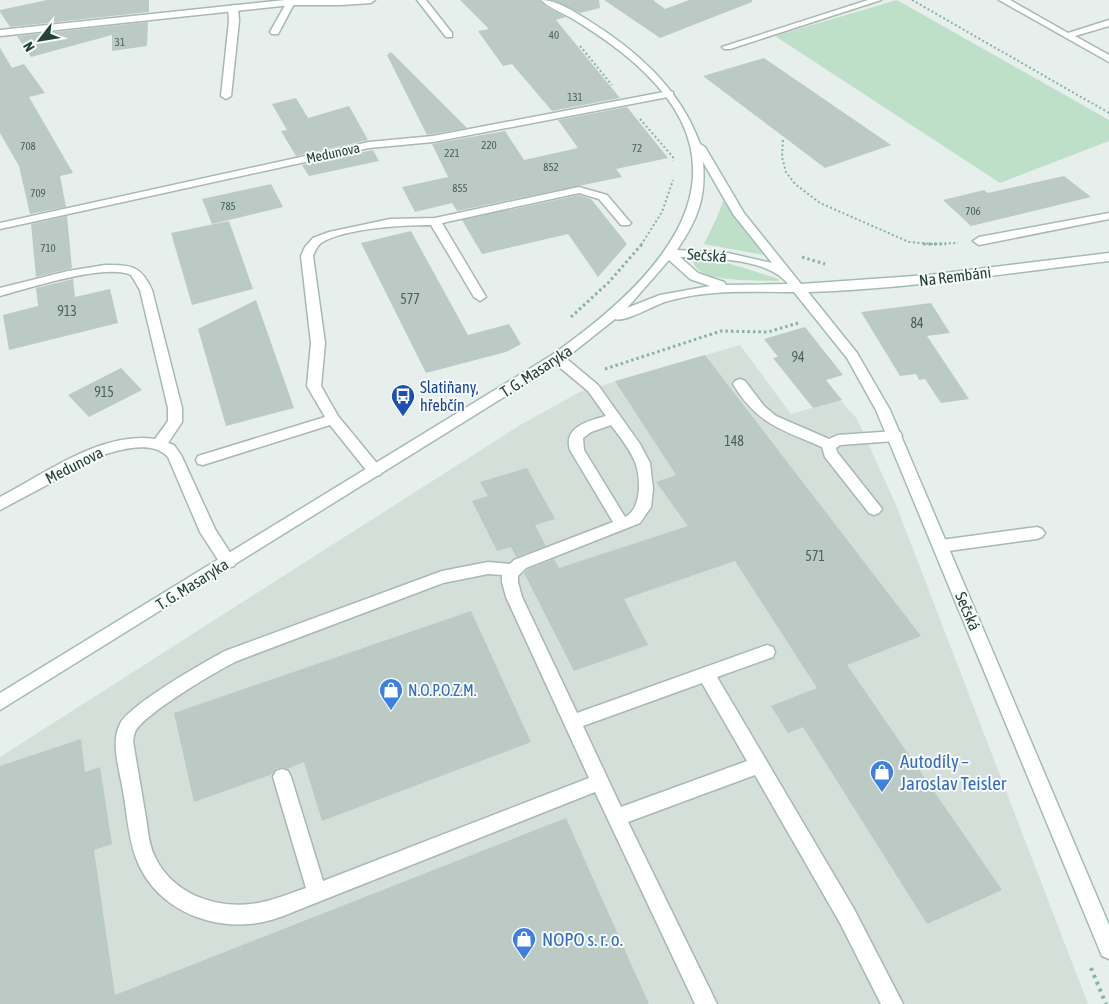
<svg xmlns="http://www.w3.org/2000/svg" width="1109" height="1004" viewBox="0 0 1109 1004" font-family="'Asap Condensed',sans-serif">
  <rect width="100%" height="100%" fill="#e6efeb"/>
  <path fill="#d4dfda" d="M740,345L791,414L840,400L857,419L896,505L1088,1004H0V757L520,425L580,392Z"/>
  <g fill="#bfe0c8">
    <path d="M897,0L1109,120V141L1000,183L775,36Z"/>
    <path d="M723,201L764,253V255L704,244L718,215Z"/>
    <path d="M698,260L724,262L779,279L778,281C760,280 697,284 693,261Z"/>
  </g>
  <g fill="#bbcac4">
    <path d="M47,0H149V12L10,27L0,12V10Z"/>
    <path d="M460,0H539L547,7L566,17L556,20L620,98L552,111L512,64L503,66L478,31L489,29Z"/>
    <path d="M553,0H599L600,8L580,13Z"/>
    <path d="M604,0H653L665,9L689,0H752V2L660,38Z"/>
    <path d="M148,22L147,46L112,51V35L31,57L17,36Z"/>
    <path d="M0,48L12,68L24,64L45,93L29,97L73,173L60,176L66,207L30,214L19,166L0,133Z"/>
    <path d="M391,52L467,128L427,135L387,55Z"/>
    <path d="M764,58L891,145L825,168L703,76Z"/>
    <path d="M296,98L308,118L349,106L368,140L296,156L281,131L287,130L272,104Z"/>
    <path d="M627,107L668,158L616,169L622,177L457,211L452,203L415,212L402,187L448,177L432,144L505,131L524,160L578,148L558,120Z"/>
    <path d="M373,150L379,161L309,176L302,165Z"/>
    <path d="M1064,176L1091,197L971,226L943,200L984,190L988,193Z"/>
    <path d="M271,184L283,207L212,224L202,199Z"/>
    <path d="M579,195L591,199L627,244L598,277L568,234L482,254L462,220Z"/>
    <path d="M67,216L72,268L36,277L31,224Z"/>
    <path d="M229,221L253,289L192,305L171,233Z"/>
    <path d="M411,231L468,335L509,324L521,344L506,352L426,373L361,243Z"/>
    <path d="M73,279L75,297L110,289L118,323L9,350L3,315L38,306L36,288Z"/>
    <path d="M256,300L294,408L226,426L198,329Z"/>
    <path d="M931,303L950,333L927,336L969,399L941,403L925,379L919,380L916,374L900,376L861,312Z"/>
    <path d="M805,327L843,375L826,380L842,400L813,408L773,358L778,357L764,339Z"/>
    <path d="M705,355L921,636L847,665L1002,890L927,924L803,727L788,733L771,706L817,688L735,561L624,599L648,645L574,671L524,573L527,570L554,559L559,568L688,526L656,482L676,475L615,381Z"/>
    <path d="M121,368L142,390L89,417L68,395Z"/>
    <path d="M527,468L555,519L535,525L546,546L516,557L511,547L497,551L472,501L488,496L480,482Z"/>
    <path d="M471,611L531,742L322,821L304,762L287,769L281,767L275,769L273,774L194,802L174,713Z"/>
    <path d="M81,739L85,772L100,767L112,844L94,850L115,995L566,818L649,1004H0V766Z"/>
  </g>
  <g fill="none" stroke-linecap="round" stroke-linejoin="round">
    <g stroke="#a8b8b2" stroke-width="3">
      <g id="lane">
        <path d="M288,0H294L295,2L278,34H272L270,32Z"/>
        <path d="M417,0H426L452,33V37H446Z"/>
        <path d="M868,0H881L730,49H724L722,47Z"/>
        <path d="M999,0H1010L1068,33L1109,20V26L1075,36L1109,55V62Z"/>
        <path d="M233,5L238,8L239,21L231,96L226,99L221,96L229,21L228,8Z"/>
        <path d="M579,187L607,195L629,221L631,223L629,225H621L599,199L579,193L442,223L486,297L480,301L474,297L431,225C403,225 345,228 321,243C317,246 315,251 313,256L325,343L321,386L338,416L380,467L382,471L380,475L375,476L370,475L330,425L203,465L198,464L196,460L198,456L325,417L307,386L311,343L301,256L305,247L313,238L329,232L390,219L435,218Z"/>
        <path d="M1109,213V219L979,245L973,241L979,237Z"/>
        <path d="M557,354L562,355L598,385L640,444L650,463L653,489L651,507L640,523L526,568L518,576V582L522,597L577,713L767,645L773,647L775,652L773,657L717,677L854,909L903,1004H881L840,923L755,775L628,822L717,1004H695L595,792L293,912C279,918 264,923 249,924C201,928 153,904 136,858C128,837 127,813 123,791C120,771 110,743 120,724C129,705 204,662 225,651L442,571L488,562L510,564L514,560L613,522L570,450C563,427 588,421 606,416L588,391L552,361L550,358L552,355ZM611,425C619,436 630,449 635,462C641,477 642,509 625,517L584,450L583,438L591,432ZM488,574L502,575V582L506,597L589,778L323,881L291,777L288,771L282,769L276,771L273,777L306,888C288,894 270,902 251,904C213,908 172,893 155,857C148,844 148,827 145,812C141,788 137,765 133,741C134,737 134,733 136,730C149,711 215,672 237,661L443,583ZM702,683L747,761L621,807L583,726Z"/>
        <path d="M740,379L745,381L764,406L776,416L829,439L838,435L895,431L900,432L902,436L900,440L895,441L840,445L836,448L837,452L879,505L882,509L879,513L874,515L869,513L825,457L822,447C781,429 758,425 733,384L735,381Z"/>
        <path d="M1037,527L1042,529L1045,533L1042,537L1037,539L941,552L936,550L933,546L936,542L941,540Z"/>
      </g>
    </g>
    <g stroke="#a8b8b2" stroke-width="3">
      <g id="street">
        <path d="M285,0H375L371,3L341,5H291L0,36V30Z"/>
        <path d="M669,91L673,92V96L433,142L369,148L0,229V223L369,142L433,136Z"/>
        <path d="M105,265C130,265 141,265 152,290L182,408V422L168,443L174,445L181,455L215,529L236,562L234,566L228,568L222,566L200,532L168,457C153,440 121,449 103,455L0,510V497C46,473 102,431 155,439L168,421V408L140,290L131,275C106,263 29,288 0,296V288L68,271Z"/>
      </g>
    </g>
    <g stroke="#a4bbb3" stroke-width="3">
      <path id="secondary" d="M541,0C557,0 571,10 586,19C635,49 680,88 700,144L705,147L744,213L801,284L929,275L1109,253V261C1009,273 908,289 808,292L857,353L890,410L1109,925V959L1102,956L876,410L847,358L794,292C753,292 709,289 668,301C656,304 625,323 615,319L562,361L0,710V693L552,355C647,288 759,184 645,73C624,52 599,35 573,19C563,13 549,8 541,0ZM703,162L733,214L772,263L728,253L677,250C698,219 706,198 703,162ZM680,257C711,258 768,258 788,284L726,285L724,282L698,273ZM669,260L690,279L710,286L660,295L627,308Z"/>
    </g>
    <g stroke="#86b3a5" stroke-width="2" stroke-dasharray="2 2.5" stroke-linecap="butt">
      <path d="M912,0L1109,113"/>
      <path d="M580,46L612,85"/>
      <path d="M640,119L673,157V161"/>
      <path d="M783,140L782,157L786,172L795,184L820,203L909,242L932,244L958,243"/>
      <path d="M641,245L662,212L673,180"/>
    </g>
    <g stroke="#86b3a5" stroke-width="3" stroke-dasharray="2.5 3" stroke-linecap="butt">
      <path d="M923,244H946"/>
      <path d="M802,257L825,264"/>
      <path d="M571,317L609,282L642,244"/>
      <path d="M605,369L721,331L768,332L798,323"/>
    </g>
    <path stroke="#86b3a5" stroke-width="4" stroke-dasharray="3 4.5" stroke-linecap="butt" d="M1091,968L1106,1004"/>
    <use href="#lane" fill="#fff" fill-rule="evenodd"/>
    <use href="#street" fill="#fff" fill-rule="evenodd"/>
    <use href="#secondary" fill="#fff" fill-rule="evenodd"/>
  </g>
  <defs>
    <g id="bus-pin" transform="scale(1.25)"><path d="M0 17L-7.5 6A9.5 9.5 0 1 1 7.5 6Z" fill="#1a4fb4" stroke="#f7fbf9"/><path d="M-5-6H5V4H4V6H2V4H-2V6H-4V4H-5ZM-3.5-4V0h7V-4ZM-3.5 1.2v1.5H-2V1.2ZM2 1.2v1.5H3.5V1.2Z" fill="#fff"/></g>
    <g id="shop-pin" transform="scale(1.25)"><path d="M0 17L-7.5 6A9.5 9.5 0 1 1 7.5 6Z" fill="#3f7fe0" stroke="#f7fbf9"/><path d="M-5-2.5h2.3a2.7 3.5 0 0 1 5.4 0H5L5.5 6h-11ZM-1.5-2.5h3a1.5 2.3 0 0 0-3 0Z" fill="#fff"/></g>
  </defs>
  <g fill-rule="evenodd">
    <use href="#bus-pin" x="403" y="396"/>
    <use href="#shop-pin" x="391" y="690"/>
    <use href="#shop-pin" x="882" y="772"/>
    <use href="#shop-pin" x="524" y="939"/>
  </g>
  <g text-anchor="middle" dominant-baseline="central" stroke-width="4" stroke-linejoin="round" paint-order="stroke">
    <g font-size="11" fill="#4a645c">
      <text x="554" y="35">40</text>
      <text x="120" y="42">31</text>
      <text x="575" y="97">131</text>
      <text x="489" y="145">220</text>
      <text x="28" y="146">708</text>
      <text x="637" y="148">72</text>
      <text x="452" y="153">221</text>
      <text x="551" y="167">852</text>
      <text x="460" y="188">855</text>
      <text x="38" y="193">709</text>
      <text x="228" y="206">785</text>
      <text x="973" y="211">706</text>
      <text x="48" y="248">710</text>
    </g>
    <g font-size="14" fill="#24423a" stroke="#f7fbf9">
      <text transform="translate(333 153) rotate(-12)">Medunova</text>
    </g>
    <g font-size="14" fill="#4a645c">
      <text x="410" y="299">577</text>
      <text x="67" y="311">913</text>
      <text x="917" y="323">84</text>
      <text x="798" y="357">94</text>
      <text x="104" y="392">915</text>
      <text x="734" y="441">148</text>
      <text x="815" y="556">571</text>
    </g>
    <g font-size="16" fill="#24423a" stroke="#f7fbf9">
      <text transform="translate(707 255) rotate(4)">Sečská</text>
      <text transform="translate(955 276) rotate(-7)">Na Rembáni</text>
      <text transform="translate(536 371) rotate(-33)">T. G. Masaryka</text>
      <text transform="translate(74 465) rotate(-27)">Medunova</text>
      <text transform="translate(192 584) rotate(-32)">T. G. Masaryka</text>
      <text transform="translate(968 611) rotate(67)">Sečská</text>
    </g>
    <g font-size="16" fill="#164399" stroke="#f7fbf9" text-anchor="start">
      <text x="420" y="387">Slatiňany,<tspan x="420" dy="18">hřebčín</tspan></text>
    </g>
    <g font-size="16" fill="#366cbe" stroke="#f7fbf9" text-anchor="start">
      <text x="408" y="690">N.O.P.O.Z.M.</text>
    </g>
    <g font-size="19" fill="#366cbe" stroke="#f7fbf9" text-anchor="start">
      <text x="900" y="761">Autodíly –<tspan x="900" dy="22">Jaroslav Teisler</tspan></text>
      <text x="542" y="939">NOPO s. r. o.</text>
    </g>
  </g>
  <g transform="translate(40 40) rotate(239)" stroke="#f7fbf9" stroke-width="4" paint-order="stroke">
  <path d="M0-4L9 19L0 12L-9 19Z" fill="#24423a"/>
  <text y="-8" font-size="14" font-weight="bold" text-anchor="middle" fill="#24423a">N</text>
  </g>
</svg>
